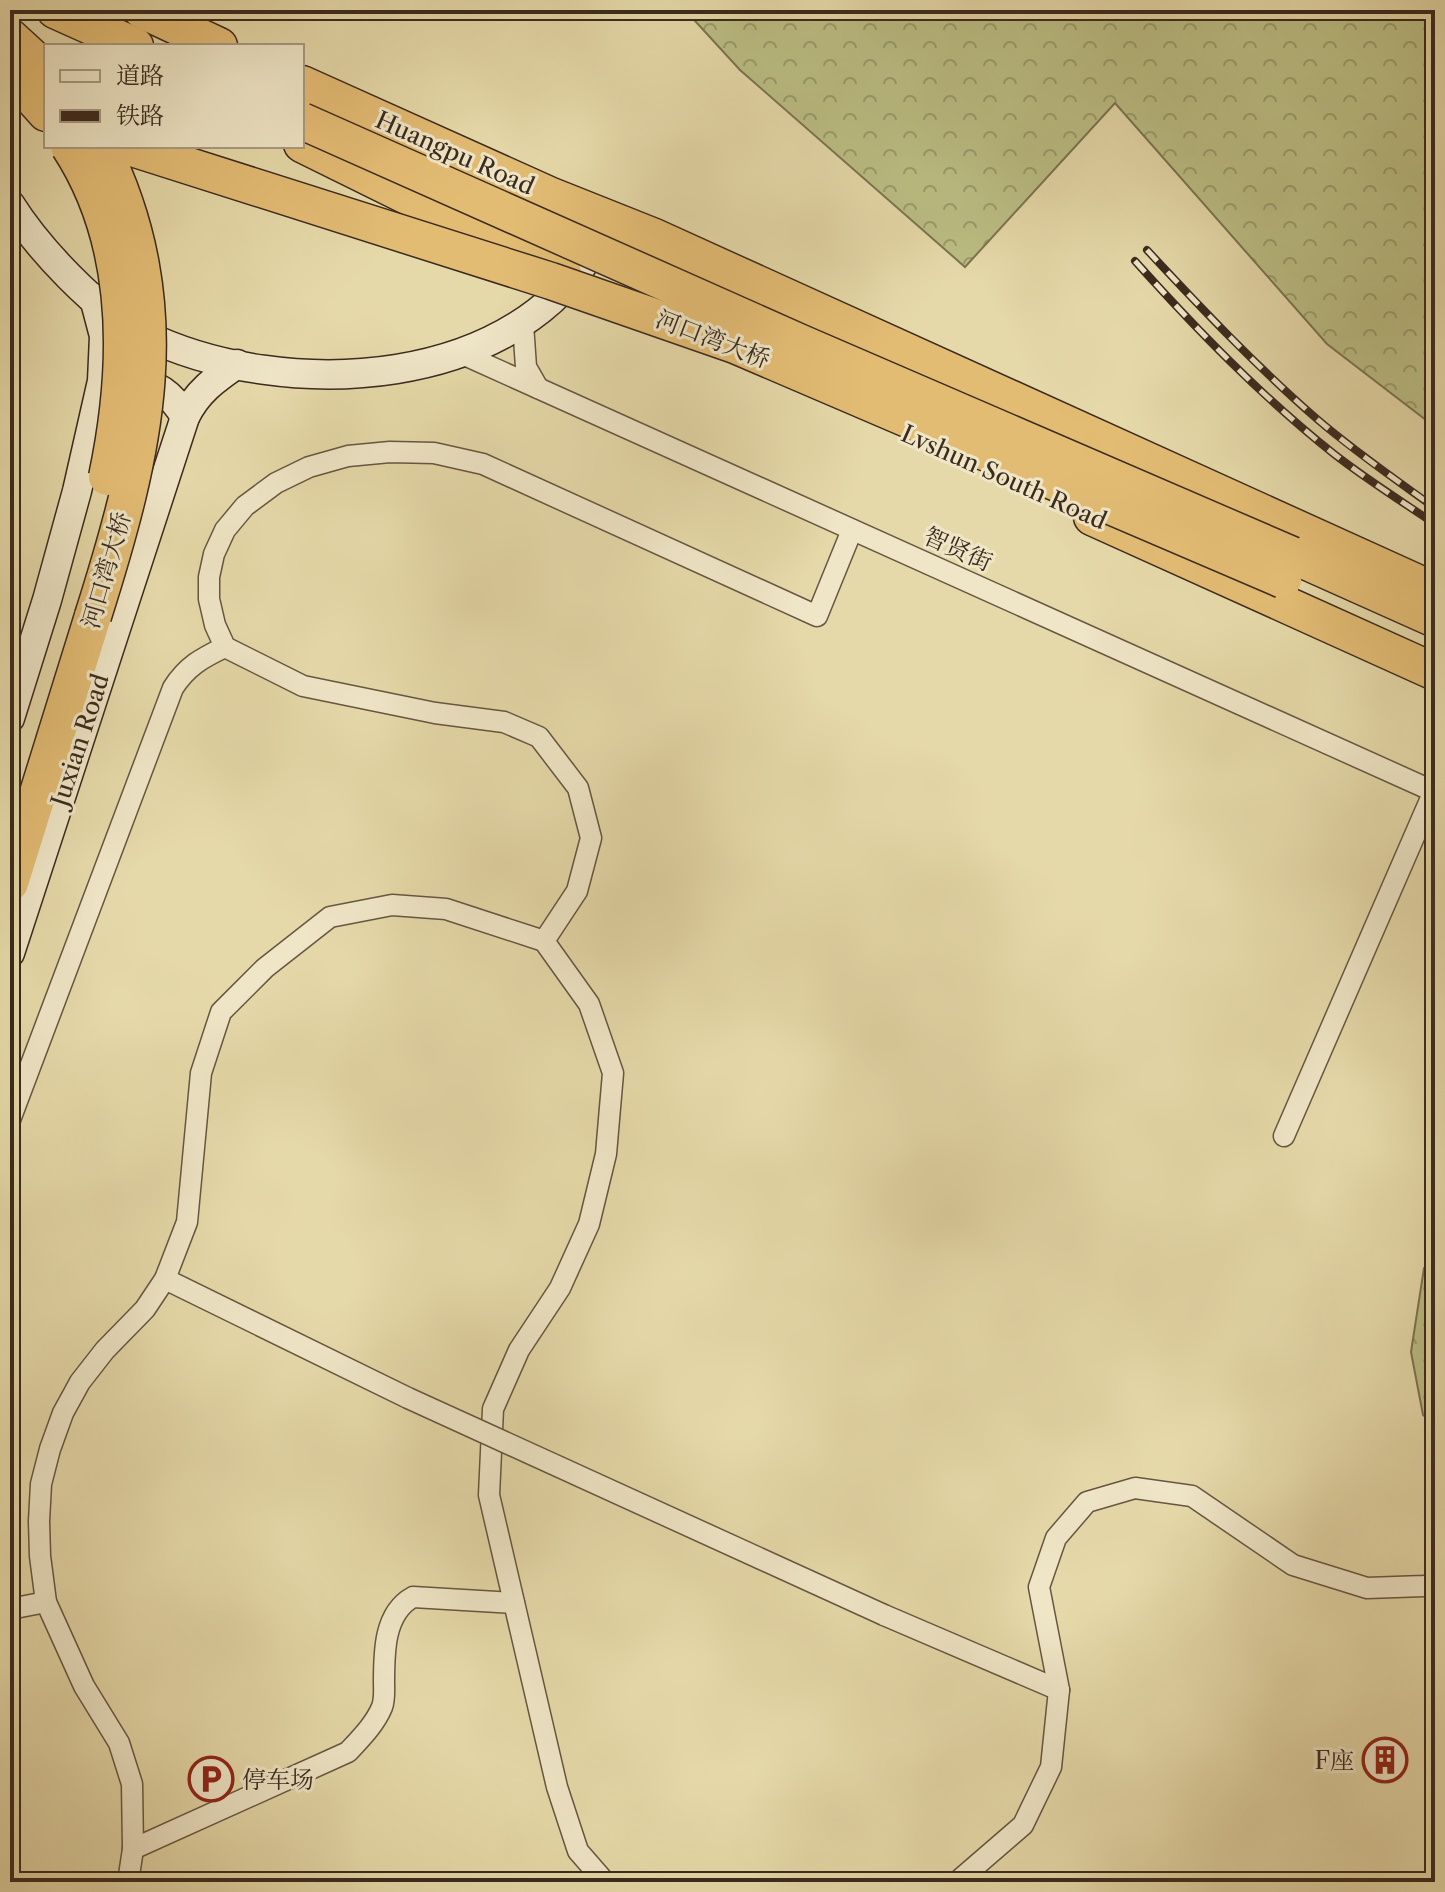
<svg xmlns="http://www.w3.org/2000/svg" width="1445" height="1892" viewBox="0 0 1445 1892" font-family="'Libre Caslon Text','Noto Serif SC',serif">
  <defs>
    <pattern id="forest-crowns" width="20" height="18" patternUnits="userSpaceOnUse" patternTransform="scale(2)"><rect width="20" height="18" fill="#bbbe84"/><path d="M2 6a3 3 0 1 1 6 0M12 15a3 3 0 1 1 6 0" fill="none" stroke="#999b6b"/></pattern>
  </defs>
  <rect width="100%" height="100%" fill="#e6d9a9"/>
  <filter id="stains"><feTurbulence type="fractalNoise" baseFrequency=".0025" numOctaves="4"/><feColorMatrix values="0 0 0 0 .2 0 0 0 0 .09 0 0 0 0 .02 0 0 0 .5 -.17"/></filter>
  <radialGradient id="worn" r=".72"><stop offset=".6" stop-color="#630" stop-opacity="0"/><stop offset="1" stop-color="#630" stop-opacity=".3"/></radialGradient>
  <g fill="url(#forest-crowns)" stroke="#7b7451" stroke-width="2">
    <path d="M685,10H1435V427L1327,344L1115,103L965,267L740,70Z"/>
    <path d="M1435,1265V1425L1423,1415L1411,1352L1424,1268Z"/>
  </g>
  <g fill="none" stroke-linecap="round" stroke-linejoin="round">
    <g stroke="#665641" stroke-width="23">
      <g id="street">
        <path d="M523,324L526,367L538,388"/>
        <path d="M460,353L1435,792"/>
        <path d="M544,941L577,891L591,838L578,788L539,737L504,722L435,713L303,686L225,647L215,625L209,599V577L214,554L225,530L245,506L276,483L309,467L348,456L390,452L434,453L483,464L817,616L852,530"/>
        <path d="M10,1120L173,688C187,666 202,658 225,647"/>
        <path d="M1284,1136L1434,791"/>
        <path d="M165,1279L408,1398"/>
        <path d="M10,1609L46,1602"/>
        <path d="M884,1615L1059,1690"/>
        <path d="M133,1849L348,1752C361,1738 375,1724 382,1707C385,1699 384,1690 384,1682C384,1652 384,1613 413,1597L514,1603"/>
        <path d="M128,1882L133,1849L132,1784L119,1743L84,1686L46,1602L40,1556L39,1521L41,1484L50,1449L63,1413L80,1382L105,1350L145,1309L165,1279L187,1222L201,1073L221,1012L265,968L330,917L392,905L446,909L544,941L589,1004L613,1073L606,1154L589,1224L560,1288L519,1350L493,1409L489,1495L557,1787L578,1851L605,1882"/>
        <path d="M957,1882L1023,1825L1051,1767L1059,1690L1039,1587L1056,1538L1087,1502L1135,1488L1192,1496L1293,1565L1367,1588L1424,1586L1435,1584"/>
      </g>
    </g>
    <g stroke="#3b2a1e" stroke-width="31">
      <g id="secondary">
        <path d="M10,204C37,247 97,312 143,334C283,403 525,392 601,234"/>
        <path d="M129,379C156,383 172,394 185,417"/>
        <path d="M10,718L47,600L77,491L102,381L104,336L94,298"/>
        <path d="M10,953L185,417C197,392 214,380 237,364"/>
      </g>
    </g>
    <g stroke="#3b2a1e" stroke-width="39">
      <g id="highway">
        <path d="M55,10L135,46"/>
        <path d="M142,10L219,46"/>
        <path d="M10,37L46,70"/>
        <path d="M10,73L46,113"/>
        <path d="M302,84L549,195L652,236L1435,591"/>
        <path d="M302,144L563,273"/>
        <path d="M1092,517L1435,672"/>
        <path d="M1292,555L1435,619"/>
        <path d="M10,883L93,616"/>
      </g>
    </g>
    <use href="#street" stroke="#efe6c7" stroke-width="20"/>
    <use href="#secondary" stroke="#efe6c7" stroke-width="28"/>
    <use href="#highway" stroke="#e3bc74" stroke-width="36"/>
    <g stroke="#3b2a1e" stroke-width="8">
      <g id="rail">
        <path d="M1147,250C1201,308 1257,367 1317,419C1354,451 1395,479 1435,508"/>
        <path d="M1135,261C1197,330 1261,396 1334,454C1366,479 1401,501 1435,524"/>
      </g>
    </g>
    <use href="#rail" stroke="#efe6c7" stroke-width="5" stroke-dasharray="15" stroke-linecap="butt"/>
    <g stroke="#665641" stroke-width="23" stroke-linecap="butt">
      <path id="street-bridge" d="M408,1398L884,1615"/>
    </g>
    <g stroke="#3b2a1e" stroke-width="39" stroke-linecap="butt">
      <g id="highway-bridge">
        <path d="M302,121L801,343L1292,555"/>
        <path d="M69,146C133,244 130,367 107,477"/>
        <path d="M126,146L551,281L735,345L1283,580"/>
        <path d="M93,616C145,452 181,308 101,146"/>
      </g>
    </g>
    <use href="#street-bridge" stroke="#efe6c7" stroke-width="20"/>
    <use href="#highway-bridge" stroke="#e3bc74" stroke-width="36"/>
  </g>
  <defs>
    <g id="building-ring" transform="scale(2.3)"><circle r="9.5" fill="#efe6c7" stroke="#8f2418" stroke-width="1.5"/><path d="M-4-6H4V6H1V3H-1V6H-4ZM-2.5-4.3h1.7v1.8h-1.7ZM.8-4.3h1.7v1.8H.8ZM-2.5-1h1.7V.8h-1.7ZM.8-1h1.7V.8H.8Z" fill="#8f2418"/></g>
    <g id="parking-ring" transform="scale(2.3)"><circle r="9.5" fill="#efe6c7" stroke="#8f2418" stroke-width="1.5"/><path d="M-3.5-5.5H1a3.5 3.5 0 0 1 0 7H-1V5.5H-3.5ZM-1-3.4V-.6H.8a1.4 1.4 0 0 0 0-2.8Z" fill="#8f2418"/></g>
  </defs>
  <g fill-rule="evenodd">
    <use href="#building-ring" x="1385" y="1760"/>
    <use href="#parking-ring" x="211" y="1779"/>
  </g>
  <g text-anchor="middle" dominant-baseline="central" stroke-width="6" stroke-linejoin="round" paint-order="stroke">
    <g font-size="24" fill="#3b2a1e" stroke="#efe6c7">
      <text transform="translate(455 153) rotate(24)">Huangpu Road</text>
      <text transform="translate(713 339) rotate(21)">河口湾大桥</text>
      <text transform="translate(1004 477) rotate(24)">Lvshun South Road</text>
      <text transform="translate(958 549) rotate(24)">智贤街</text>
      <text transform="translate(106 570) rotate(-74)">河口湾大桥</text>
      <text transform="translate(80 740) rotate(-72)">Juxian Road</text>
    </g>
    <g font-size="24" fill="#3b2a1e" stroke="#efe6c7" text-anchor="end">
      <text x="1354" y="1760">F座</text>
      <text x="242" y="1779" text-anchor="start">停车场</text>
    </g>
  </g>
  <rect width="1445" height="1892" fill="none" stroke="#e6d9a9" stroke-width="40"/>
  <rect x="12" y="12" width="1421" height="1868" fill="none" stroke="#3b2a1e" stroke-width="4"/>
  <rect x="20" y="20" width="1405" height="1852" fill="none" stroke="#3b2a1e" stroke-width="2"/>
  <rect x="44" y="44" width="260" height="104" fill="#efe6c7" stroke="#a79b83" stroke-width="2"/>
  <rect x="60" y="70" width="40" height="12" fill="#efe6c7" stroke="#a79b83" stroke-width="2"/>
  <text x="116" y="84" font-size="24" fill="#3b2a1e">道路</text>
  <rect x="60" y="110" width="40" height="12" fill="#3b2a1e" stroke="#a79b83" stroke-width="2"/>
  <text x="116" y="124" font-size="24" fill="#3b2a1e">铁路</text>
  <rect width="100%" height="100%" filter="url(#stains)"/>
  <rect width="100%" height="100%" fill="url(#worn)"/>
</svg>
